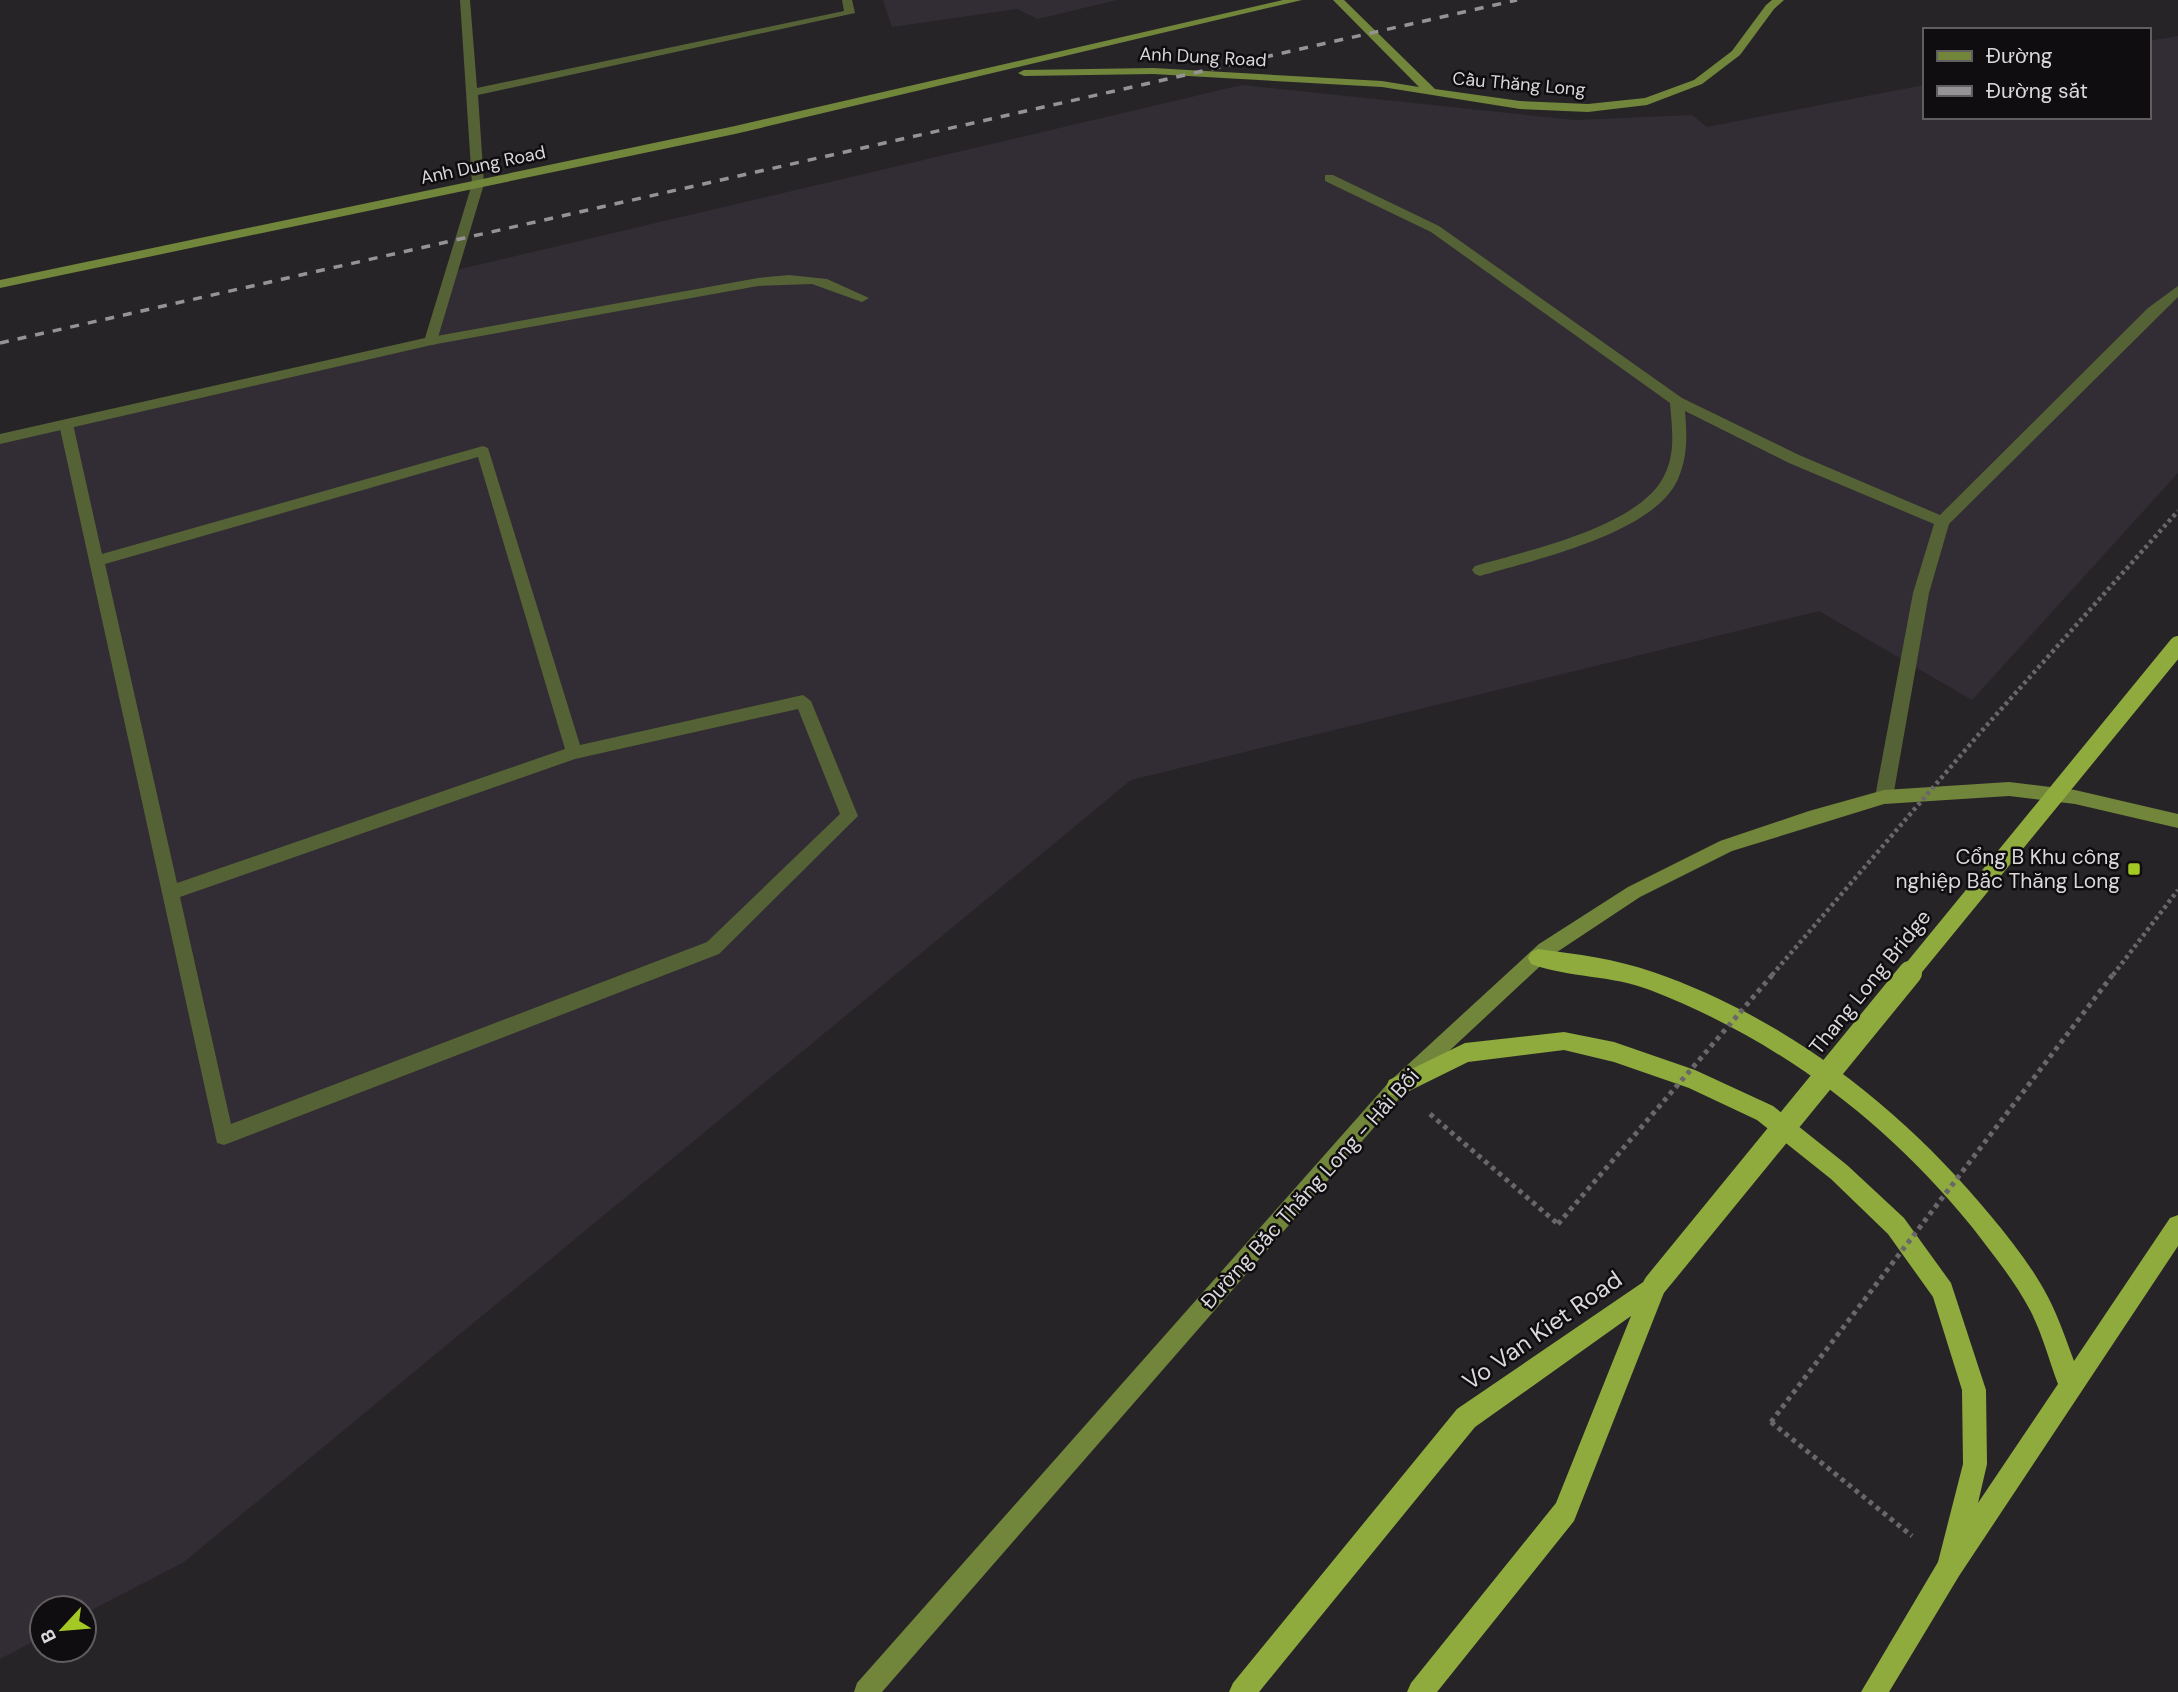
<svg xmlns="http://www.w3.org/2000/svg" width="2178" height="1692" viewBox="0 0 2178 1692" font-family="'DM Sans',sans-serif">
  <rect width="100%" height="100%" fill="#272428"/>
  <g fill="#322c34">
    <path d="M883,0H1117L1038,19L1017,9L892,27Z"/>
    <path d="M2178,36V473L1972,700L1819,611L1131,780L184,1562L84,1614V1608H42V1637L0,1659V439L431,341L452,271L1242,85L1575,120L1692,115L1707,127L1924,85V117H2148V41Z"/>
  </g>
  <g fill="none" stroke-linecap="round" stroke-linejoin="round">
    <g stroke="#6a676b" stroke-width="5" stroke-dasharray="4.5 4.5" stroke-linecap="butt">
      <path d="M1430,1114L1558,1224"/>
      <path d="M1771,1422L1912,1536"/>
    </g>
    <g fill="#556236" fill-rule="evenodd">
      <path d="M1325,175H1333L1439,226L1682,398L1799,455L1940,515L2148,308L2178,286V297L1949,524L1929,593L1893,797L1890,802H1878L1875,797L1913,593L1934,524L1789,463L1685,411C1687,435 1688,456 1678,479C1654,534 1533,560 1480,576L1475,574L1472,570L1475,566C1526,551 1639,527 1664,476C1676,453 1672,428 1670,403L1431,232L1325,181Z"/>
      <path d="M789,275L827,279L869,298L862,302L812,284L758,286L431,345L424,341L431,337L758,278Z"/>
      <path d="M66,419L73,424L102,554L483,446L488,448L580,745L803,695L811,701L858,816L719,954L224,1145L217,1143L59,424ZM478,457L565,749L177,883L105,564ZM798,709L840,814L707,942L231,1124L180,897L575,759Z"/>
    </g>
    <path fill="#556236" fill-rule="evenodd" d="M460,0H470L477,88L844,11L842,0H852L855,13L478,95L484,184L436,344L0,444V434L425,338L472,184Z"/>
    <g fill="#71853b" fill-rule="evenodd">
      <path d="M1283,0H1302L735,134L0,288V280L735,126Z"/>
      <path d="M1333,0H1344L1435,89L1520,101L1588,104L1645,98L1694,80L1732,51L1766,5L1772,0H1784L1774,9L1740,55L1702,84L1647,105L1588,112L1520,109L1382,87L1153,74L1024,76L1018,73L1024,70L1153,68L1382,81L1419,87Z"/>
      <path d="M2009,782L2075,790L2178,814V828L2075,804L2009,796L1884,804L1732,851L1640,897L1551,956L1404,1093L882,1692H854L857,1683L1390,1081L1539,944L1628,887L1720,841L1809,811L1884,790Z"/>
    </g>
    <g fill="#8fab3e" fill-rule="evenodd">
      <path d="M1538,949C1577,954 1616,959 1653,972C1786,1018 1901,1107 1990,1215C2011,1240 2033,1268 2048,1297C2059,1318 2066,1340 2074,1361L2170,1218L2178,1215V1246L1959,1576L1889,1692H1861L1938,1562L1963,1464L1962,1390L1933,1297L1888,1234L1831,1179L1757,1120L1689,1088L1614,1062L1564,1050L1468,1062L1397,1097L1389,1094L1386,1087L1389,1080L1465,1043L1564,1032L1614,1042L1695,1070L1773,1106L1847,1165L1904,1218L1951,1283L1986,1390L1987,1464L1978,1503L2058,1384C2049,1360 2042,1333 2030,1310C2014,1280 1992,1253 1972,1227C1886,1121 1777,1039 1650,990C1612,975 1569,978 1531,964L1528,958L1531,952Z"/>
      <path d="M1655,1274L1663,1277L1667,1285L1574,1521L1437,1692H1407L1411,1683L1556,1503L1631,1316L1475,1427L1259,1692H1229L1233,1683L1457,1409Z"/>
    </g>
    <path stroke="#969397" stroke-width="3.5" stroke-dasharray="9 9" stroke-linecap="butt" d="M0,343L1517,0"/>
    <g stroke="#6a676b" stroke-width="4.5" stroke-dasharray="3.5 3.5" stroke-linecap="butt">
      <path d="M1772,975L1979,734L2178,511"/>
      <path d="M2113,975L2178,890"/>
    </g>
    <g stroke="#6a676b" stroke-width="5" stroke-dasharray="4.5 4.5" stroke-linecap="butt">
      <path d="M1558,1224L1774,973"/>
      <path d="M1771,1422L2114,973"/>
    </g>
    <path stroke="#8fab3e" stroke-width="18" d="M1908,975L2178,645"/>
    <path stroke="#8fab3e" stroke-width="24" d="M1655,1285L1910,973"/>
  </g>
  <rect fill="#a4c824" stroke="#0f0d0f" stroke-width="2.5" x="2127" y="862" width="14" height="14" rx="3.5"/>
  <g text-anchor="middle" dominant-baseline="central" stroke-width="5" stroke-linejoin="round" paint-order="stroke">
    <g font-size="18" fill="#dad8db" stroke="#0f0d0f">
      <text transform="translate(1203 57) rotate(3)">Anh Dung Road</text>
      <text transform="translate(1519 84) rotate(5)">Cầu Thăng Long</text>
      <text transform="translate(483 165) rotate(-12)">Anh Dung Road</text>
    </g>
    <g font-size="21" fill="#dad8db" stroke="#0f0d0f" text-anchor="end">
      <text x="2120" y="857">Cổng B Khu công<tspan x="2120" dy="24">nghiệp Bắc Thăng Long</tspan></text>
    </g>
    <g font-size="21" fill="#dad8db" stroke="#0f0d0f">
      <text transform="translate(1870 982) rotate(-51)">Thang Long Bridge</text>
      <text transform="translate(1310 1189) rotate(-48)">Đường Bắc Thăng Long - Hải Bối</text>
    </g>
    <g font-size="24" fill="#dad8db" stroke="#0f0d0f">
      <text transform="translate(1542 1330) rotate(-35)">Vo Van Kiet Road</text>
    </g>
  </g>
  <rect x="1923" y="28" width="228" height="91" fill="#0f0d0f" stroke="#605e61" stroke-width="2"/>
  <rect x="1937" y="51" width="35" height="10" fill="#71853b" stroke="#605e61" stroke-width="2"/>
  <text x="1986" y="63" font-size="21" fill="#dad8db">Đường</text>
  <rect x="1937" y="86" width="35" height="10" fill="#969397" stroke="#605e61" stroke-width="2"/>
  <text x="1986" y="98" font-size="21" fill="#dad8db">Đường sắt</text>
  <g transform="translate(63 1629) rotate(244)"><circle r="33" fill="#0f0d0f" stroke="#605e61" stroke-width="2"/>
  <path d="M0-5L12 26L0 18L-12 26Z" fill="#a4c824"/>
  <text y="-10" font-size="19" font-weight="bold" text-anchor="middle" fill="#dad8db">B</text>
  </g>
</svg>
